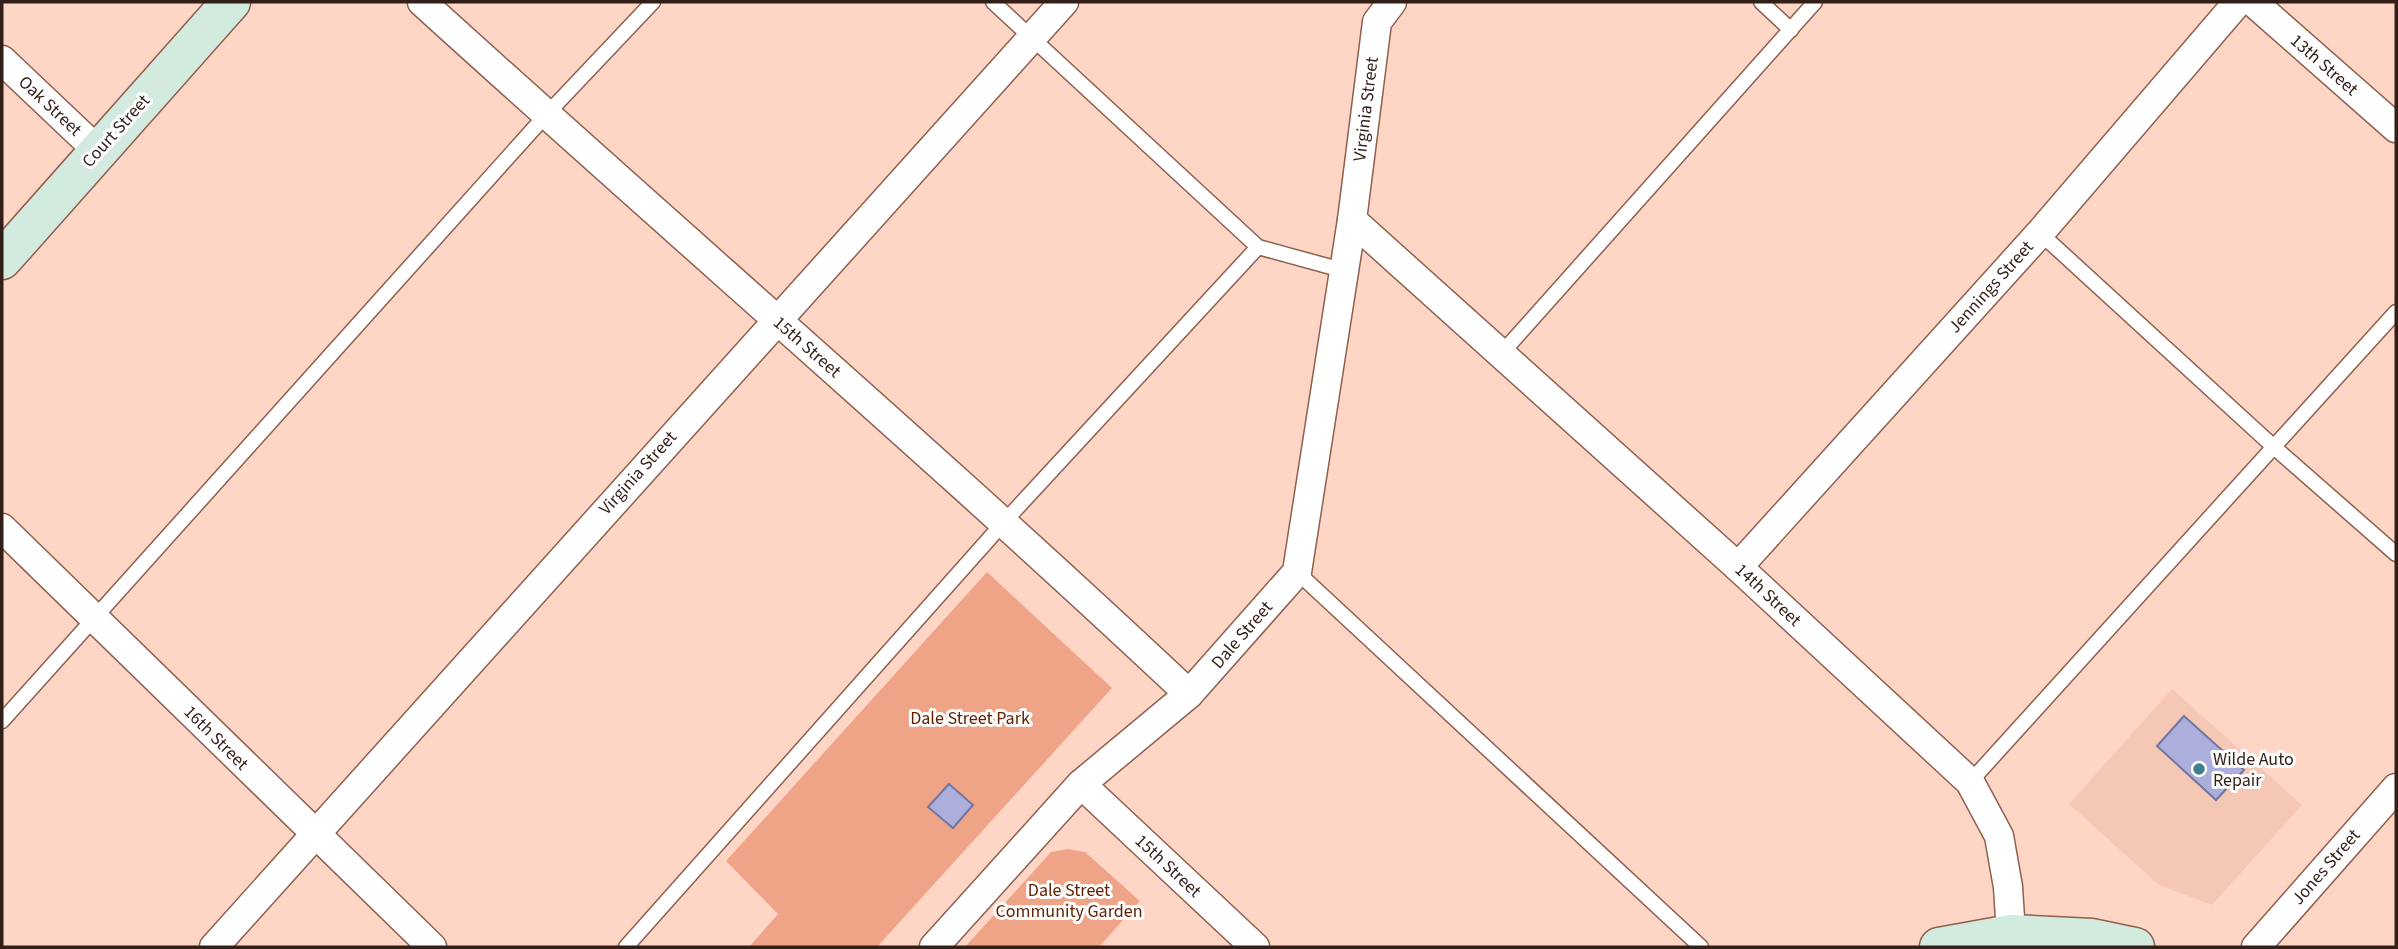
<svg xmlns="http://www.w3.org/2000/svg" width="2398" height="949" viewBox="0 0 2398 949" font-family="'Source Sans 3',sans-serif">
  <rect width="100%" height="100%" fill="#ffd5c6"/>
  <path fill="#f5c7b5" d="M2172,689L2302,805L2212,905L2159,885L2069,804Z"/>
  <g fill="#efa487">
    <path d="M987,572L1112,688L877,947H749L778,914L726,861Z"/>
    <path d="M1068,849L1085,852L1140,901L1099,947H965L1051,852Z"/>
  </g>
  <g fill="#acafdc" stroke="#7476a0" stroke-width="2">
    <path d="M2184,716L2244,770L2216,800L2157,746Z"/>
    <path d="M949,784L973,805L953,828L928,807Z"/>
  </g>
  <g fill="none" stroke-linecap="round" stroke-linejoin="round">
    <g stroke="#8d604f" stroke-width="17">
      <g id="lane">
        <path d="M993,2L1258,247L1342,270"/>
        <path d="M1761,2L1791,30"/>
        <path d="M2040,233L2275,448L2396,554"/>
        <path d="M1501,354L1815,2"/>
        <path d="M1297,572L1701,947"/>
        <path d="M2,721L546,115L653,2"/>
        <path d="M1970,782L2396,312"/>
        <path d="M626,947L1005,521L1258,247"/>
      </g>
    </g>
    <g stroke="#8d604f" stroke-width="31">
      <g id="street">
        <path d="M422,2C677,234 938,458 1189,694"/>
        <path d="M2253,2L2396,128"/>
        <path d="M2,60L98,151"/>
        <path d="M1352,220L1738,567L1970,782L1999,836L2008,887L2011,934"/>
        <path d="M2,528L432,947"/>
        <path d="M1738,567L2040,233L2238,2"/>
        <path d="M1081,784L1255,947"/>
        <path d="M214,947L1064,2"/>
        <path d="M934,947L1081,784L1189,694L1297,572L1352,220L1377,22L1392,2"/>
        <path d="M2256,947L2396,788"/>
      </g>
    </g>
    <g stroke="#8d604f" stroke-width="41">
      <g id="secondary">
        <path d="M2,260L231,2"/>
        <path d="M1939,947L2011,934L2092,938L2135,947"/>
      </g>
    </g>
    <use href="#lane" stroke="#fff" stroke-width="14"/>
    <use href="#street" stroke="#fff" stroke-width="28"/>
    <use href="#secondary" stroke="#d3eadf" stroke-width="38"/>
  </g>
  <circle fill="#407f93" stroke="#fff" stroke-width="2.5" cx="2199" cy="769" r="7"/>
  <g text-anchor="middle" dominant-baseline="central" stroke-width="6" stroke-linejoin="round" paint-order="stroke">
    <g font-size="18" fill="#321f18" stroke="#fff">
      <text transform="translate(2324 65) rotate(41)">13th Street</text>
      <text transform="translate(50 106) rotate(43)">Oak Street</text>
      <text transform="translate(1366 109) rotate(-83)">Virginia Street</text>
      <text transform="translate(116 131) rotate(-48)">Court Street</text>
      <text transform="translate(1991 287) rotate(-48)">Jennings Street</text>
      <text transform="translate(807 347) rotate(41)">15th Street</text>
      <text transform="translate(638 473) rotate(-48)">Virginia Street</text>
      <text transform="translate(1768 595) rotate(43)">14th Street</text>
      <text transform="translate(1242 635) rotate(-49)">Dale Street</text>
      <text transform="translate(216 738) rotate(45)">16th Street</text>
      <text transform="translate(1168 866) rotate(43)">15th Street</text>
      <text transform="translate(2326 867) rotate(-49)">Jones Street</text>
    </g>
    <g font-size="18" fill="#632100" stroke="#fff">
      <text x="970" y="718">Dale Street Park</text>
      <text x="1069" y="890">Dale Street<tspan x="1069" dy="21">Community Garden</tspan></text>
    </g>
    <g font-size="18" fill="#321f18" stroke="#fff" text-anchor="start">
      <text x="2213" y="759">Wilde Auto<tspan x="2213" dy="21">Repair</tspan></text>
    </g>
  </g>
  <rect width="2398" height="949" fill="none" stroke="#321f18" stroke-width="7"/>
</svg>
